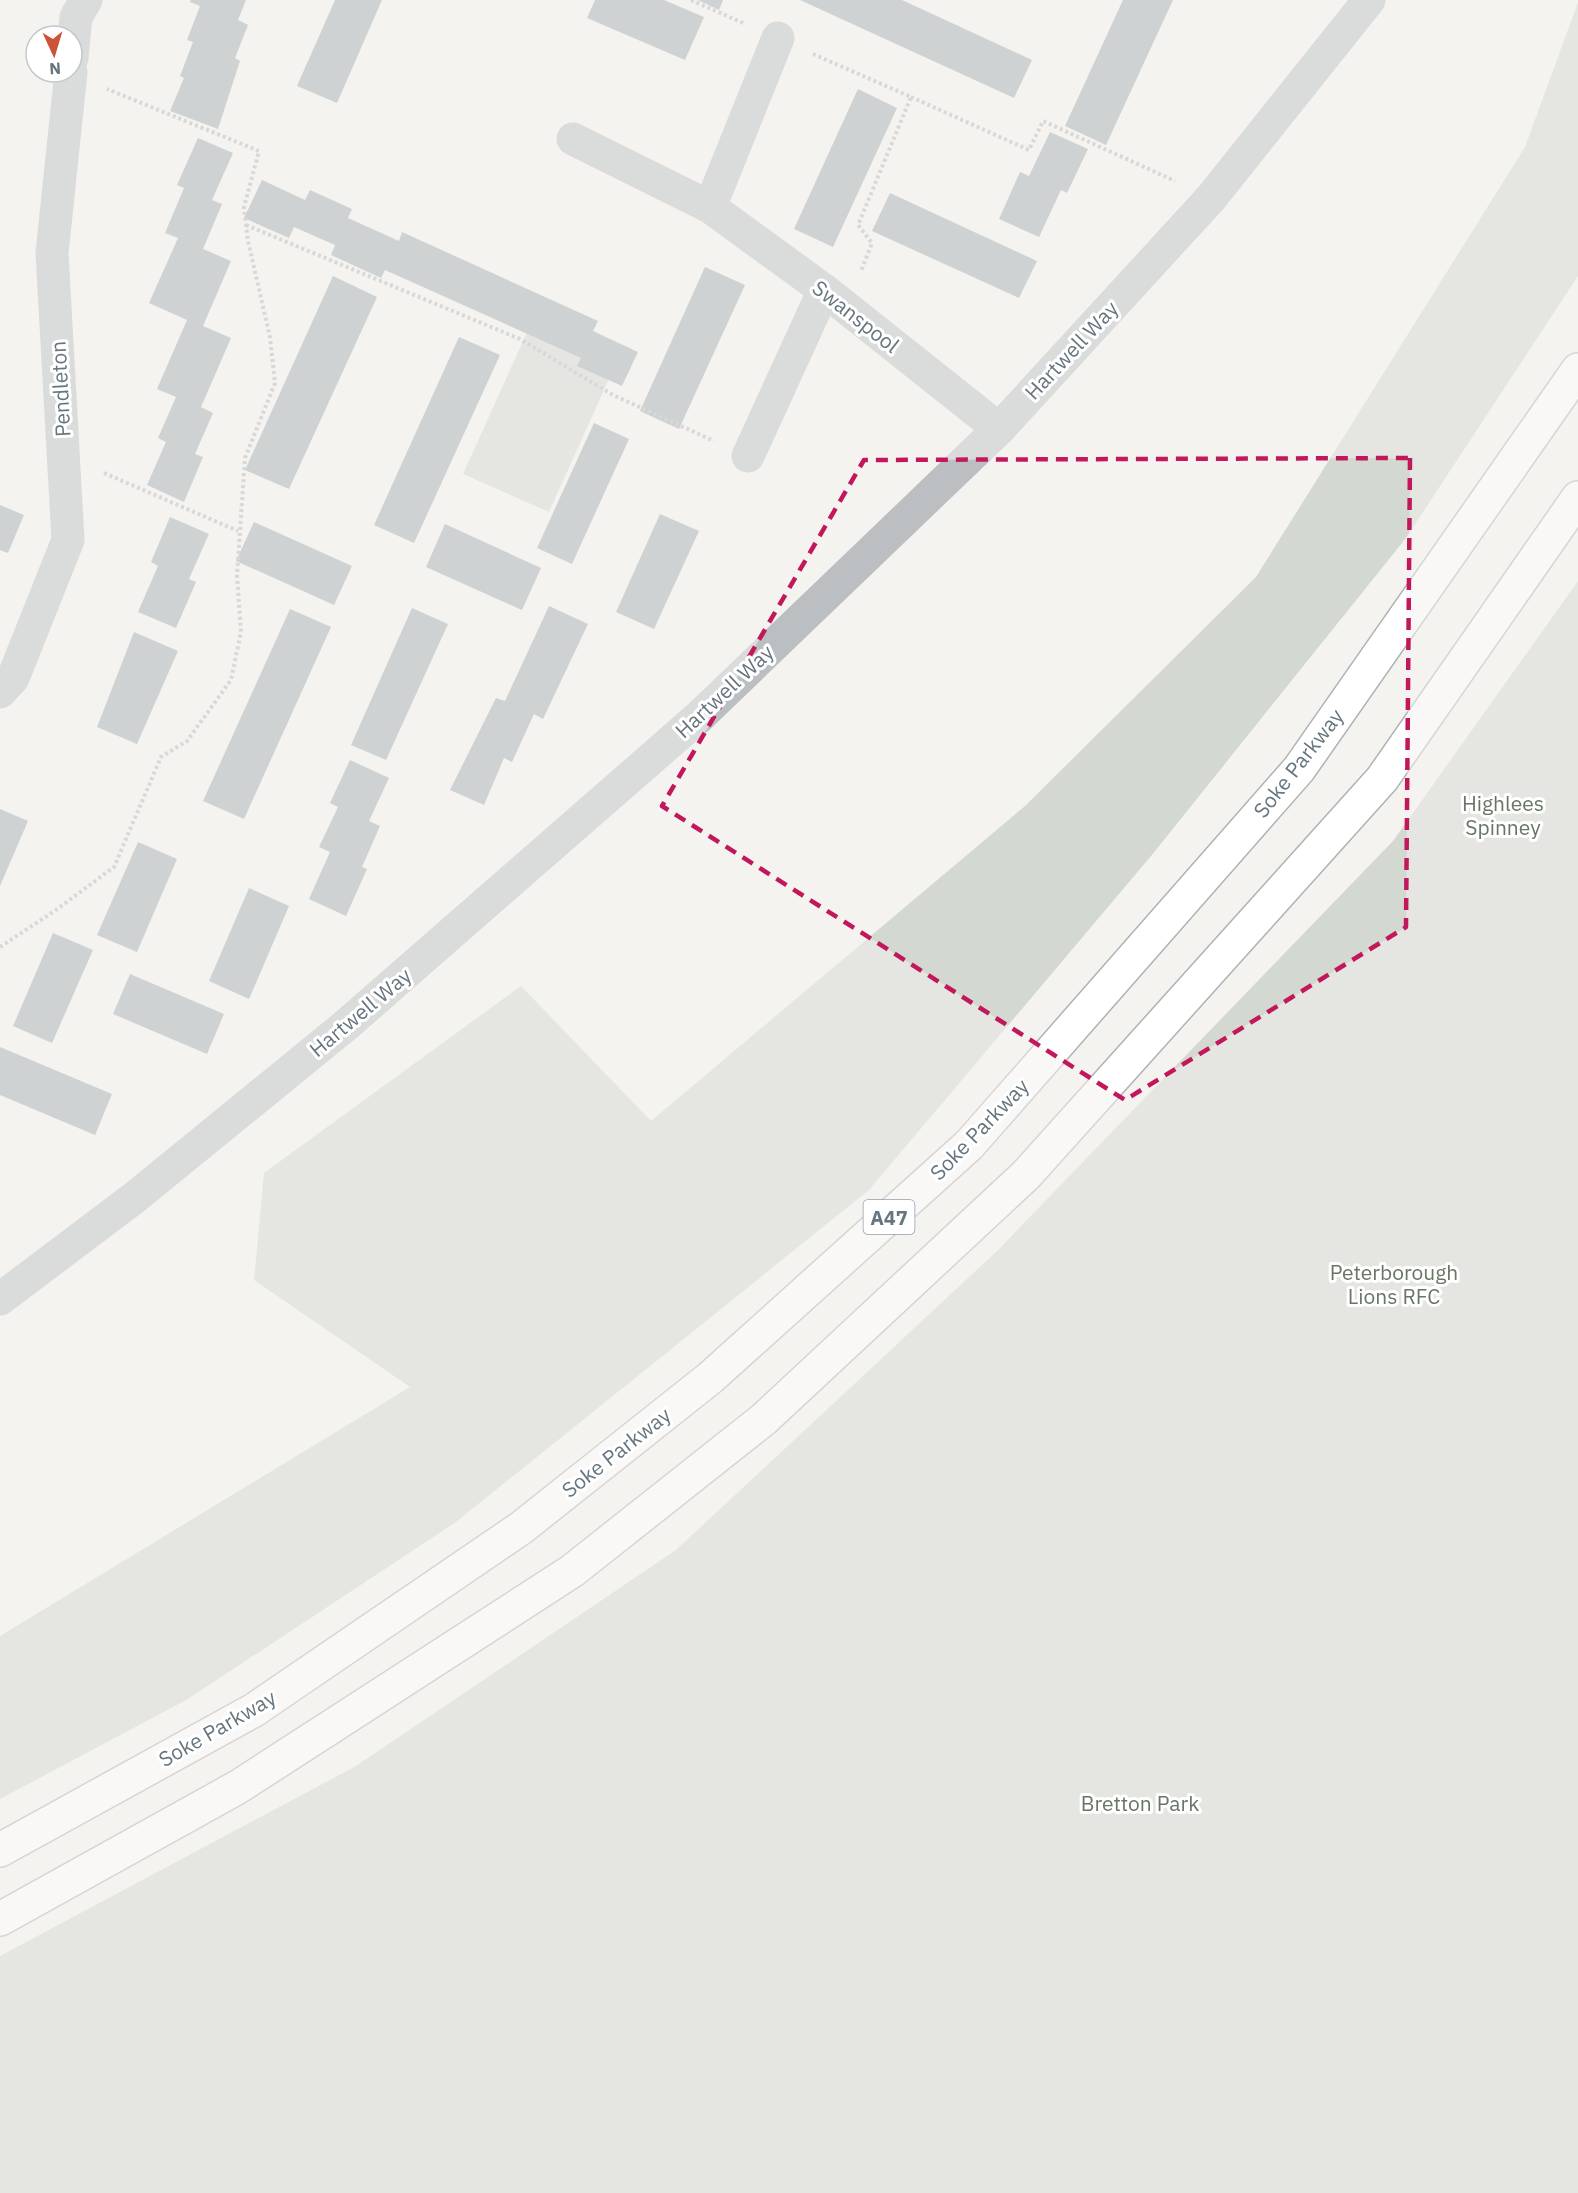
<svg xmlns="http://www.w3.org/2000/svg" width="1578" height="2193" viewBox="0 0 1578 2193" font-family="'IBM Plex Sans',sans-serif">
  <rect width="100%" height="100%" fill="#f4f3f0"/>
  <g fill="#d3d8d0">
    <path d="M1578,2V276L1406,538L1151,856L869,1190L456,1522L188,1699L0,1799V1636L410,1387L254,1280L264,1173L521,986L651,1121L1025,806L1256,577L1525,147Z"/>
    <path d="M528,330L613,370L549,512L463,474Z"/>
    <path d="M1578,581V2193H0V1956L356,1766L676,1550L997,1251L1393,841Z"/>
  </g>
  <g fill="#a3aaaf">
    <path d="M191,0H246L238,20L248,25L235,58L240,61L218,129L170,111L184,78L180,76L193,42L187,40L200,6L190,2Z"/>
    <path d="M335,0H382L337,103L297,86Z"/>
    <path d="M595,0H664L704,17L685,60L587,18Z"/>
    <path d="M698,0H723L719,10Z"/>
    <path d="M800,0H902L1032,60L1014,98Z"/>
    <path d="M1123,0H1173L1106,145L1065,126Z"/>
    <path d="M858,89L897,108L833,247L794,229Z"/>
    <path d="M1050,132L1088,149L1067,193L1061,190L1039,237L999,219L1020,172L1029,176Z"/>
    <path d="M198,138L233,153L212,200L222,204L203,249L231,261L203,326L231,338L201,407L213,413L195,454L203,457L184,502L147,485L166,442L158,438L176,397L157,389L187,320L149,303L178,238L165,233L184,188L177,185Z"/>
    <path d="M262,180L305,200L310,190L352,209L348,218L399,241L402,232L598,321L593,331L638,352L622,386L577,366L581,358L385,270L381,278L331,255L335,245L294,227L289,238L244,218Z"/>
    <path d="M890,193L1037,261L1019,298L872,231Z"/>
    <path d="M705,267L745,285L679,429L640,411Z"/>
    <path d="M333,276L377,297L289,489L245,470Z"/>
    <path d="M459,337L500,355L414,543L374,525Z"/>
    <path d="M594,423L629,439L572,564L537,548Z"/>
    <path d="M0,505L24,515L8,553L0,550Z"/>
    <path d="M660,514L699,531L654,629L616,612Z"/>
    <path d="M170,517L209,534L189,579L196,582L176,628L138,612L158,566L151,562Z"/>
    <path d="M254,522L352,566L334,605L236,561Z"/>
    <path d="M445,524L541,568L522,610L426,567Z"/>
    <path d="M549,606L588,624L543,719L534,714L512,762L504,758L484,805L450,790L496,698L505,701Z"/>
    <path d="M412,608L448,624L386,760L351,745Z"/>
    <path d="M290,609L331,627L244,819L203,801Z"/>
    <path d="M134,632L178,651L137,744L97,727Z"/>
    <path d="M350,760L389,778L369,821L380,826L362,867L367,869L346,916L309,899L330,852L319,847L338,807L330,803Z"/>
    <path d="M0,809L28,821L0,886Z"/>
    <path d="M138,842L177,859L137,952L97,935Z"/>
    <path d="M249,888L289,906L249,999L209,981Z"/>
    <path d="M53,933L93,950L52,1043L13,1026Z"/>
    <path d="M130,974L224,1014L207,1054L113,1014Z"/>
    <path d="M0,1047L112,1094L95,1135L0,1095Z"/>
  </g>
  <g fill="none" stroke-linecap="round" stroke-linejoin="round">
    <g stroke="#afb2b5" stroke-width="36">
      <g id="highway">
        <path d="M0,1850L254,1710L521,1528L710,1378L969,1145L1299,769L1578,370"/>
        <path d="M0,1919L238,1787L572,1571L764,1419L1026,1175L1382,779L1578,498"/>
      </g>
    </g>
    <g stroke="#b5b8ba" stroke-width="4" stroke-dasharray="3 3" stroke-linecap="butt">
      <path d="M691,0L743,23"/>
      <path d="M813,54L911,97L858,225L872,243L861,271"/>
      <path d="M911,97L1029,150L1043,121L1175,181"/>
      <path d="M246,225L520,339L613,395L714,441"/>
      <path d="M104,473L238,531"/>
      <path d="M0,947L56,910L114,867L161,757L187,741L231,680L241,632L237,575L245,458L275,383L270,337L248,241L244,207L259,151L107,89"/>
    </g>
    <g stroke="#bbbfc2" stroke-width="33">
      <path d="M72,58L76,17L86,0"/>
      <path d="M573,139L710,207L824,290L999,429"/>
      <path d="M710,207L778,38"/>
      <path d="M748,456L824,290"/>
      <path d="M0,692L13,678L68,540L52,253L71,72"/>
      <path d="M0,1299L134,1198L345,1026L700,716L999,429L1211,198L1369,0"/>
    </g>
    <use href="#highway" stroke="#fff" stroke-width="33"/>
  </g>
  <path d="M0 0H1578V2193H0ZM1410,458L1406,927L1125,1100L662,806L864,460Z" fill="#f4f3f0" fill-opacity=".55" fill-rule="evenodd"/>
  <path fill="none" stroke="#c2185b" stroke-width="4.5" stroke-dasharray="12 8" stroke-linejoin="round" d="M1410,458L1406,927L1125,1100L662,806L864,460Z"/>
  <g text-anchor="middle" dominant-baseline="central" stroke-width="6" stroke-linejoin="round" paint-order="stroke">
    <rect fill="#fff" stroke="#949ea5" stroke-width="1.5" x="863.5" y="1200" width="51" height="34" rx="4.5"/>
    <g font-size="20" font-weight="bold" fill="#66757e">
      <text x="889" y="1217">A47</text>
    </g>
    <g font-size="21" fill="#66757e" stroke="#fff">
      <text transform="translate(856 316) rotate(38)">Swanspool</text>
      <text transform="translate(1071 350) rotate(-47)">Hartwell Way</text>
      <text transform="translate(60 389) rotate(-93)">Pendleton</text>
      <text transform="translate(724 691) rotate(-43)">Hartwell Way</text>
      <text transform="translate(1298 763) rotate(-52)">Soke Parkway</text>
      <text transform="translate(360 1012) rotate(-40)">Hartwell Way</text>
      <text transform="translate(979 1129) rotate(-46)">Soke Parkway</text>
      <text transform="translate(616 1452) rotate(-38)">Soke Parkway</text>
      <text transform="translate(217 1728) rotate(-30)">Soke Parkway</text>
    </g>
    <g font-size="21" fill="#697664" stroke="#fff">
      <text x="1503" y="803">Highlees<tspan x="1503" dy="24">Spinney</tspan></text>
      <text x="1394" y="1272">Peterborough<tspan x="1394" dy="24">Lions RFC</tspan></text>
      <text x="1140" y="1803">Bretton Park</text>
    </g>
  </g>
  <g transform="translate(54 54) rotate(176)"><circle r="28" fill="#ffffff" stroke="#c2c8cb" stroke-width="1.5"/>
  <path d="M0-4.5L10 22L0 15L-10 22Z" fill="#cc5238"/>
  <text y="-9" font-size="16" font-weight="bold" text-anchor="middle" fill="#66757e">N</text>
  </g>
</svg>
